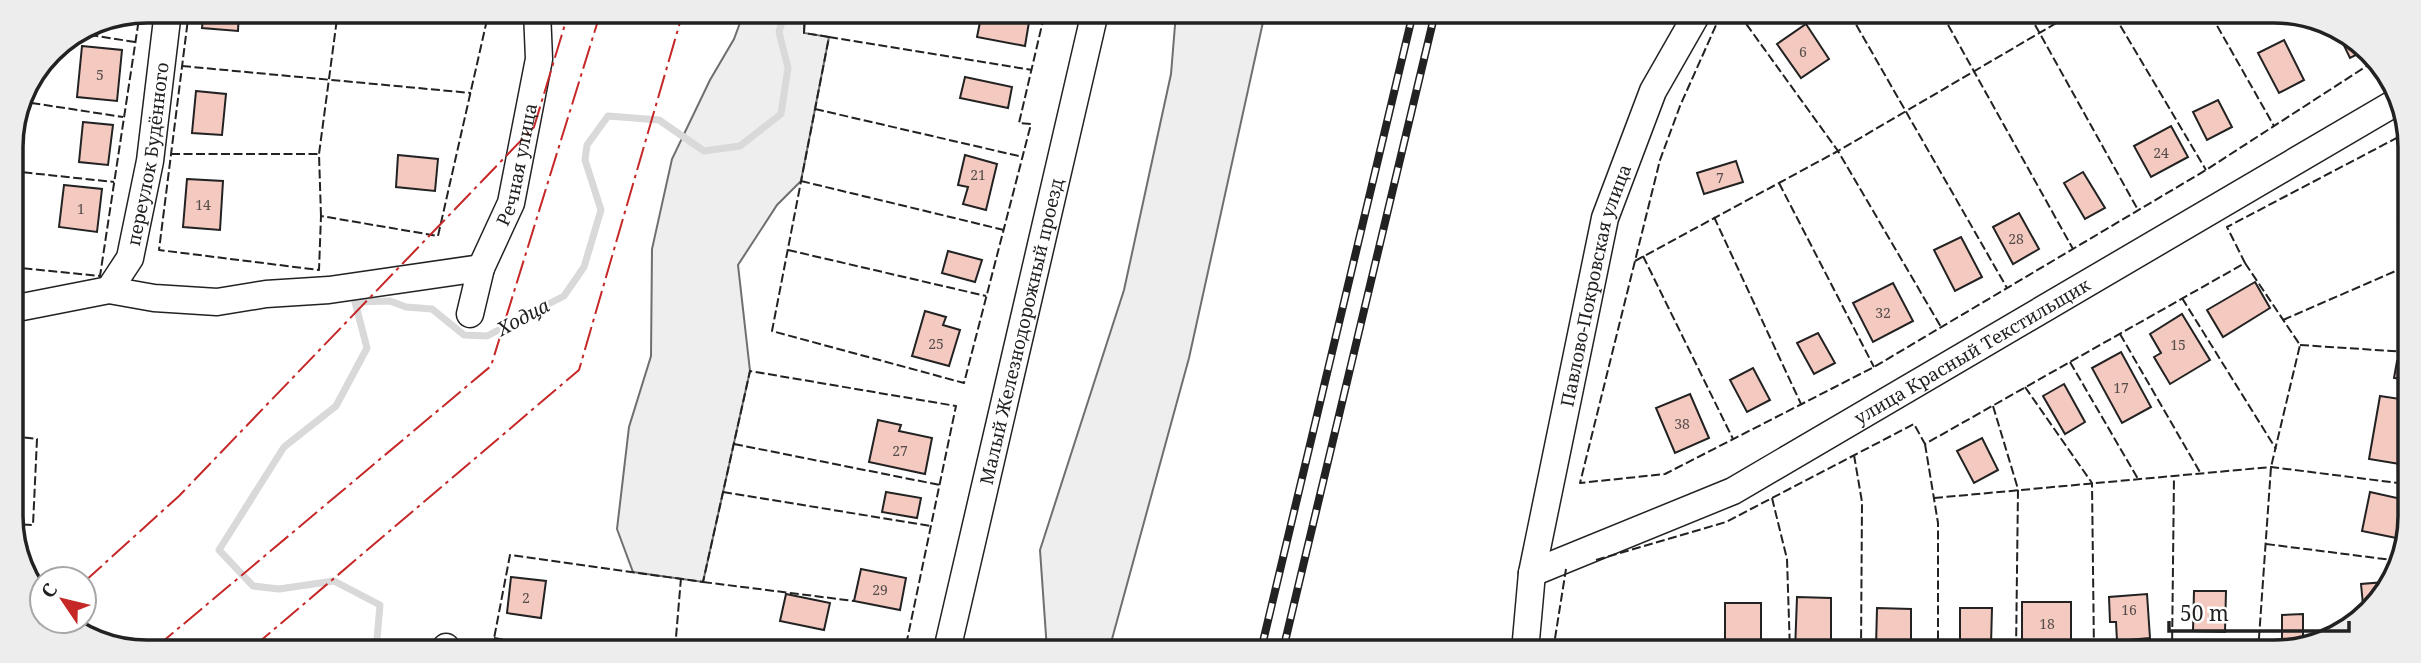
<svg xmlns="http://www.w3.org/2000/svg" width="2421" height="663" viewBox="0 0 2421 663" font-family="'Noto Serif',serif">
  <rect width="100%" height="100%" fill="#fff"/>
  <g fill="#eee" stroke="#6f6f6f" stroke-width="2">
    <path d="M744,12H805L804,33L829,37L801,181L777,205L738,265L750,371L703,582L633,572L617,529L629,427L651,356L652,249L672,159L710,80L734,39Z"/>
    <path d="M1176,13H1265L1189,358L1109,650H1047L1040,550L1124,290L1171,74Z"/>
  </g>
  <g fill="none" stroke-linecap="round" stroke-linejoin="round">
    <path stroke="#d9d9d9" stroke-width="7" d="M371,648L377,639L380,605L334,581L279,589L253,586L219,550L284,447L336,406L367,348L355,302L390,301L406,307L432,309L464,335L487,336L564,296L584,267L601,210L585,160L587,145L608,116L659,120L704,151L740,146L781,114L788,68L779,32L785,12"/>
  </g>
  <g fill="#f3c9c0" stroke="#222" stroke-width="2">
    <path d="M204,11H239L238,31L202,28Z"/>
    <path d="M405,11H461L460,22L405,20Z"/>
    <path d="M982,12H1009L1030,16L1025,46L977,37Z"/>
    <path d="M1806,24L1829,59L1801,78L1777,44Z"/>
    <path d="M2337,31L2368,49L2350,58Z"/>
    <path d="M2284,40L2304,80L2279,93L2258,53Z"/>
    <path d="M82,46L122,50L117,101L77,97Z"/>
    <path d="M965,77L1012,87L1008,108L960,98Z"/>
    <path d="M196,91L226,94L222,135L192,133Z"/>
    <path d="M2218,100L2232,127L2207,140L2193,112Z"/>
    <path d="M83,122L113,125L108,165L79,162Z"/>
    <path d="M2171,126L2188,157L2151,177L2134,146Z"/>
    <path d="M398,155L438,159L435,191L396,187Z"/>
    <path d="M965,155L997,164L986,210L963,204L968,187L958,185Z"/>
    <path d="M1736,161L1743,182L1704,194L1697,173Z"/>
    <path d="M2083,172L2105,208L2085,219L2064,183Z"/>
    <path d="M187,179L223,181L220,230L183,227Z"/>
    <path d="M64,185L102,189L97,232L59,227Z"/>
    <path d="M2403,186L2408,187V219L2398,217Z"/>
    <path d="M2019,213L2039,249L2013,264L1993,227Z"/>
    <path d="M1961,237L1982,277L1955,291L1934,250Z"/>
    <path d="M948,251L982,260L975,282L942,273Z"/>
    <path d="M2403,280H2407V305L2399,304Z"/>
    <path d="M2255,282L2270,308L2223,337L2207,310Z"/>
    <path d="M1893,283L1913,321L1873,342L1853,303Z"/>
    <path d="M925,311L946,317L943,325L960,330L949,366L912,356Z"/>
    <path d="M2182,314L2210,360L2170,384L2154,357L2161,353L2150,334Z"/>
    <path d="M1818,333L1835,363L1814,374L1797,343Z"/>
    <path d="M2121,352L2151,407L2122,423L2092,368Z"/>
    <path d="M2397,361L2407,362V380L2394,378Z"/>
    <path d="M1753,368L1770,400L1747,412L1730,380Z"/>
    <path d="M2064,384L2085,422L2065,434L2043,396Z"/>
    <path d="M1690,394L1709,438L1675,453L1656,408Z"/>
    <path d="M2380,396L2407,400L2406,465L2369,459Z"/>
    <path d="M878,420L901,425L899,431L932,438L925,474L869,462Z"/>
    <path d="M1982,438L1998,470L1974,483L1957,451Z"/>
    <path d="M886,492L921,498L917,518L882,512Z"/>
    <path d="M2370,492L2406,500V540L2362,531Z"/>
    <path d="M861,569L906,578L900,610L854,601Z"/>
    <path d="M511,577L546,581L541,618L507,613Z"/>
    <path d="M2386,582L2364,615L2361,584Z"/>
    <path d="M2194,591H2226L2225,632L2193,631Z"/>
    <path d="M786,594L830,603L824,630L780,621Z"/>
    <path d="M2147,594L2150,638L2117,641L2116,622H2110L2109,597Z"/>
    <path d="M1797,597L1831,598V651H1795Z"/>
    <path d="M2022,602H2071V645L2022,644Z"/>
    <rect x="1725" y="603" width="36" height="48"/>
    <path d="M1877,608L1911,609V647H1876Z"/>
    <path d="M1960,608H1992L1991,645H1960Z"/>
    <path d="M2303,614V643H2282V615Z"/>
  </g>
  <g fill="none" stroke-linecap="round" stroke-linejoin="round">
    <g stroke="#222" stroke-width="29">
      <g id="minor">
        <path id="s1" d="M109,290L130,258L150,161L168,11"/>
        <path d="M12,309L109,290L154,298L217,302L266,294L329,290L481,268"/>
        <path id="s2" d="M470,314L481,268L511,203L539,59L537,11"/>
        <path id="s3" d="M1532,573L1733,491L2398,101"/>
        <path d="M446,649V647"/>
        <path id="s4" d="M947,650L1095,12"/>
        <path id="s5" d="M1525,651L1532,573L1605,218L1653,91L1697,14"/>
      </g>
    </g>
    <use href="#minor" stroke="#fff" stroke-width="26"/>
    <g stroke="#222" stroke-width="8">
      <g id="rail">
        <path d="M1261,650L1413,13"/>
        <path d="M1283,650L1435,13"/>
      </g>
    </g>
    <use href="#rail" stroke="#fff" stroke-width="5" stroke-dasharray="16" stroke-linecap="butt"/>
    <g stroke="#222" stroke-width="2" stroke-dasharray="9 3.5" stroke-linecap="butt">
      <path d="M189,11L159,250L319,270L321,216L438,236L489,11"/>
      <path d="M805,12L804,33L829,37L772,331L964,383L1031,124L1019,123L1045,12"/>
      <path d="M1721,14L1680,106L1660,160L1580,483L1665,474L1874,367L2206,170L2376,60"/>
      <path d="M1739,14L1838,151L1941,327"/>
      <path d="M1850,14L2007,288"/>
      <path d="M1942,14L2073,249"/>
      <path d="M2029,14L2138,210"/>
      <path d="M2114,15L2206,170"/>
      <path d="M2211,15L2274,126"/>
      <path d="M77,33L135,42"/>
      <path d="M829,37L1032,70"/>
      <path d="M182,66L471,93"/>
      <path d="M19,101L123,117"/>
      <path d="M815,109L1023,157"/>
      <path d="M171,154H319"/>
      <path d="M11,171L114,182"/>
      <path d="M801,181L1004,230"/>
      <path d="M1779,183L1874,367"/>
      <path d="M321,216L319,154L338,11"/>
      <path d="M1714,217L1801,404"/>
      <path d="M788,250L986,296"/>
      <path d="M1643,256L1733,439"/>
      <path d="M1635,261L1838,151L2070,15"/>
      <path d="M2245,263L2300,345L2271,467L2258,652"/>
      <path d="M11,267L100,276L140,12"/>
      <path d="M2182,298L2276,449"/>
      <path d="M2283,320L2407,266"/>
      <path d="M2120,334L2201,474"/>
      <path d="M2300,345L2407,352"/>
      <path d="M2070,362L2138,479"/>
      <path d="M2025,387L2092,483L2094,652"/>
      <path d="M1993,406L2018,489L2016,652"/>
      <path d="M12,436L37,439L33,525L13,524"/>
      <path d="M734,444L940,485"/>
      <path d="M1925,444L1938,523V652"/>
      <path d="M1854,455L1862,502L1861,651"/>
      <path d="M723,492L931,526"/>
      <path d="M1772,498L1787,559L1790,651"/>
      <path d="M1934,498L2271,467L2406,484"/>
      <path d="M2266,544L2400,561"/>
      <path d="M1596,560L1726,522L1914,424L1925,444L2245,263L2227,227L2408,132"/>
      <path d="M703,582L854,601"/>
      <path d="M494,638L565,649"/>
      <path d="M492,649L510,555L703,582L750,371L956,406L905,650"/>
      <path d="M675,649L681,578"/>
      <path d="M1553,651L1566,569"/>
      <path d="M2172,652L2174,476"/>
    </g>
    <g stroke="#c62828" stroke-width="2" stroke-dasharray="24 5 3.5 5" stroke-linecap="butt">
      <path d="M84,582L179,496L534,127L569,11"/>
      <path d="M155,648L491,366L601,11"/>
      <path d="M252,648L579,370L683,12"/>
    </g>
  </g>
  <g text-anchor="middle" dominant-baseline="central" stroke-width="5" stroke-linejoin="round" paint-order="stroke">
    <g font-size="14" fill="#564c4a">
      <text x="1803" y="51">6</text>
      <text x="100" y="74">5</text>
      <text x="2161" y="152">24</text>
      <text x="978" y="174">21</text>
      <text x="1720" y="177">7</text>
      <text x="203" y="204">14</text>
      <text x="81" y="208">1</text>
      <text x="2016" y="238">28</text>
      <text x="1883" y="312">32</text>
      <text x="936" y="343">25</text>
      <text x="2178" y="344">15</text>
      <text x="2121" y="387">17</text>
      <text x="1682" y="423">38</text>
      <text x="900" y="450">27</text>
      <text x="880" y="589">29</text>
      <text x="526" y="597">2</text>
      <text x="2129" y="609">16</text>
      <text x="2047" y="623">18</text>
    </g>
    <g font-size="18" fill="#222" stroke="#fff">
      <text stroke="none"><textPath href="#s1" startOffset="144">переулок Будённого</textPath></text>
      <text stroke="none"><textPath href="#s2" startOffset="158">Речная улица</textPath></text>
      <text stroke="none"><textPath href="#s5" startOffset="373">Павлово-Покровская улица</textPath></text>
      <text stroke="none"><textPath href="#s4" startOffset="327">Малый Железнодорожный проезд</textPath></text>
      <text stroke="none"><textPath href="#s3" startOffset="494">улица Красный Текстильщик</textPath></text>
    </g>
    <g font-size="19" font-style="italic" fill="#222" stroke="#fff">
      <text transform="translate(523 317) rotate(-28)">Ходца</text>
    </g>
  </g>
  <path d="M0 0H2421V663H0ZM147 23H2274A124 124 0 0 1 2398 147V516A124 124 0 0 1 2274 640H147A124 124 0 0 1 23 516V147A124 124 0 0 1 147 23Z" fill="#ededed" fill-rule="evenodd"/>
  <path fill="none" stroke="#222" stroke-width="3.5" d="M147 23H2274A124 124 0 0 1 2398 147V516A124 124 0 0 1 2274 640H147A124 124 0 0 1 23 516V147A124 124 0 0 1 147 23Z"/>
  <g transform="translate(63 600) rotate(305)"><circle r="33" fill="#ffffff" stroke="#a7a7a7" stroke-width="2"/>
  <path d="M0-5L12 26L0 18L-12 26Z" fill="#c62828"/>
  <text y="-10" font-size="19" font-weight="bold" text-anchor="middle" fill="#222222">С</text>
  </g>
  <path d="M2169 621v10h180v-10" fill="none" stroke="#222222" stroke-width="3.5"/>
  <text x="2180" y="621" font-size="21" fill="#222222" stroke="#ffffff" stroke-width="5" paint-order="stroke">50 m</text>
</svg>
